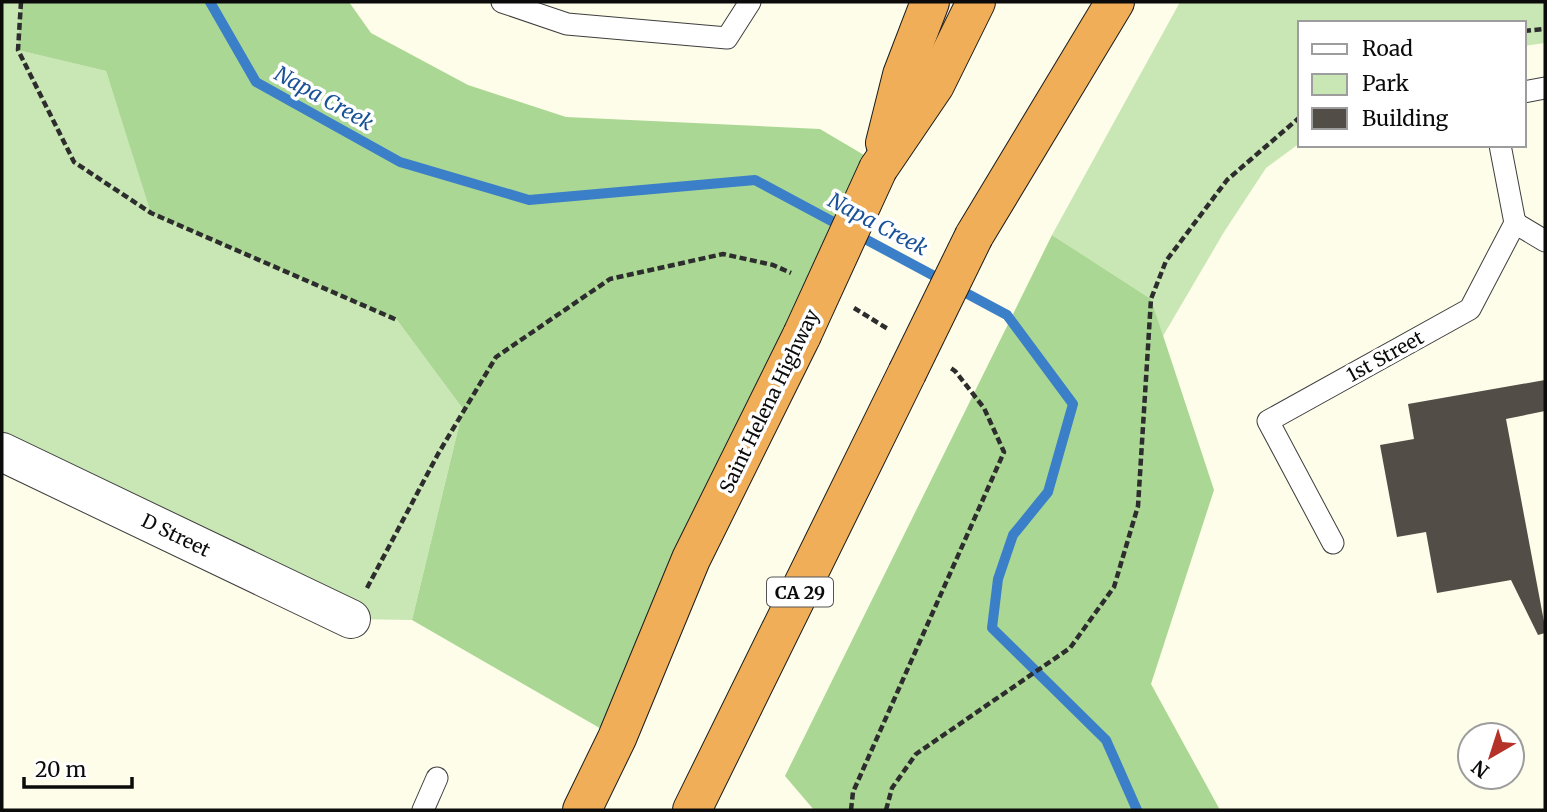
<svg xmlns="http://www.w3.org/2000/svg" width="1547" height="812" viewBox="0 0 1547 812" font-family="Merriweather,serif">
  <rect width="100%" height="100%" fill="#fefde9"/>
  <g fill="#c9e6b5">
    <path d="M2,2H21L19,50L106,71L152,213L397,320L463,409L412,620L351,619L2,452Z"/>
    <path d="M1180,2H1545V43L1524,46V23H1300V143L1266,168L1224,232L1163,336L1151,299L1052,235Z"/>
  </g>
  <g fill="#abd795">
    <path d="M21,2H349L371,33L468,85L566,117L820,129L864,155L617,738L412,620L463,409L397,320L151,213L106,71L18,50Z"/>
    <path d="M1052,235L1151,299L1214,490L1151,684L1220,810H814L785,776Z"/>
  </g>
  <g fill="none" stroke-linecap="round" stroke-linejoin="round">
    <path stroke="#3a7fc8" stroke-width="10" d="M210,2L256,82L400,162L529,200L755,180L1007,315L1073,404L1048,492L1013,535L998,579L992,628L1106,740L1137,810"/>
  </g>
  <path fill="#534d48" d="M1545,380V411L1506,419L1545,627V633L1538,635L1511,580L1437,593L1426,532L1397,537L1380,445L1414,439L1408,404Z"/>
  <g fill="none" stroke-linecap="round" stroke-linejoin="round">
    <g stroke="#3e3e3e" stroke-width="23">
      <g id="service">
        <path d="M502,2L567,24L727,38L750,2"/>
        <path d="M1524,92L1545,88"/>
        <path d="M1515,223L1545,241"/>
        <path d="M1333,543L1268,421L1470,309L1515,223L1500,145"/>
        <path d="M423,810L437,778"/>
      </g>
    </g>
    <g stroke="#3e3e3e" stroke-width="40">
      <path id="minor" d="M2,452L351,619"/>
    </g>
    <g stroke="#1c1c1c" stroke-width="40">
      <g id="motorway">
        <path d="M885,143L902,75L930,2"/>
        <path d="M878,169L935,85L976,2"/>
        <path d="M974,236L1115,2"/>
        <path d="M582,810L617,738L691,559L802,335"/>
        <path d="M692,810L907,373"/>
      </g>
    </g>
    <g stroke="#2d2d2d" stroke-width="4.5" stroke-dasharray="7 3.5" stroke-linecap="butt">
      <path d="M21,2L18,50L74,162L151,213L397,320"/>
      <path d="M1524,31L1545,29"/>
      <path d="M854,308L888,329"/>
      <path d="M367,588L438,454L496,357L610,279L723,254L773,265L791,273"/>
      <path d="M851,810L853,792L1004,452L984,408L955,371L949,367"/>
      <path d="M886,810L892,788L916,754L1070,648L1114,587L1138,506L1151,299L1166,261L1227,180L1300,117"/>
    </g>
    <use href="#service" stroke="#fff" stroke-width="21"/>
    <use href="#minor" stroke="#fff" stroke-width="38"/>
    <use href="#motorway" stroke="#efae57" stroke-width="38"/>
    <g stroke="#1c1c1c" stroke-width="40" stroke-linecap="butt">
      <g id="motorway-bridge">
        <path d="M802,335L878,169"/>
        <path d="M907,373L974,236"/>
      </g>
    </g>
    <use href="#motorway-bridge" stroke="#efae57" stroke-width="38"/>
  </g>
  <g text-anchor="middle" dominant-baseline="central" stroke-width="7" stroke-linejoin="round" paint-order="stroke">
    <rect fill="#fff" stroke="#545454" stroke-width="2" x="767" y="577.5" width="66" height="29" rx="5"/>
    <g font-size="18" font-weight="bold" fill="#0b0b0b">
      <text x="800" y="592">CA 29</text>
    </g>
    <g font-size="19" fill="#0b0b0b" stroke="#fff">
      <text transform="translate(1385 356) rotate(-29)">1st Street</text>
      <text transform="translate(769 401) rotate(-64)">Saint Helena Highway</text>
      <text transform="translate(176 535) rotate(26)">D Street</text>
    </g>
    <g font-size="21" font-style="italic" fill="#1a5297" stroke="#fff">
      <text transform="translate(324 98) rotate(29)">Napa Creek</text>
      <text transform="translate(878 224) rotate(28)">Napa Creek</text>
    </g>
  </g>
  <rect width="1547" height="812" fill="none" stroke="#0b0b0b" stroke-width="7"/>
  <rect x="1298" y="21" width="228" height="126" fill="#ffffff" stroke="#9d9d9d" stroke-width="2"/>
  <rect x="1312" y="44" width="35" height="10" fill="#ffffff" stroke="#9d9d9d" stroke-width="2"/>
  <text x="1362" y="56" font-size="21" fill="#0b0b0b">Road</text>
  <rect x="1312" y="74" width="35" height="21" fill="#c9e6b5" stroke="#9d9d9d" stroke-width="2"/>
  <text x="1362" y="91" font-size="21" fill="#0b0b0b">Park</text>
  <rect x="1312" y="108" width="35" height="21" fill="#534d48" stroke="#9d9d9d" stroke-width="2"/>
  <text x="1362" y="126" font-size="21" fill="#0b0b0b">Building</text>
  <g transform="translate(1491 756) rotate(219)"><circle r="33" fill="#ffffff" stroke="#9d9d9d" stroke-width="2"/>
  <path d="M0-5L12 26L0 18L-12 26Z" fill="#b53229"/>
  <text y="-10" font-size="19" font-weight="bold" text-anchor="middle" fill="#0b0b0b">N</text>
  </g>
  <path d="M24 777v10h108v-10" fill="none" stroke="#0b0b0b" stroke-width="3.5"/>
  <text x="35" y="777" font-size="21" fill="#0b0b0b" stroke="#ffffff" stroke-width="5" paint-order="stroke">20 m</text>
</svg>
